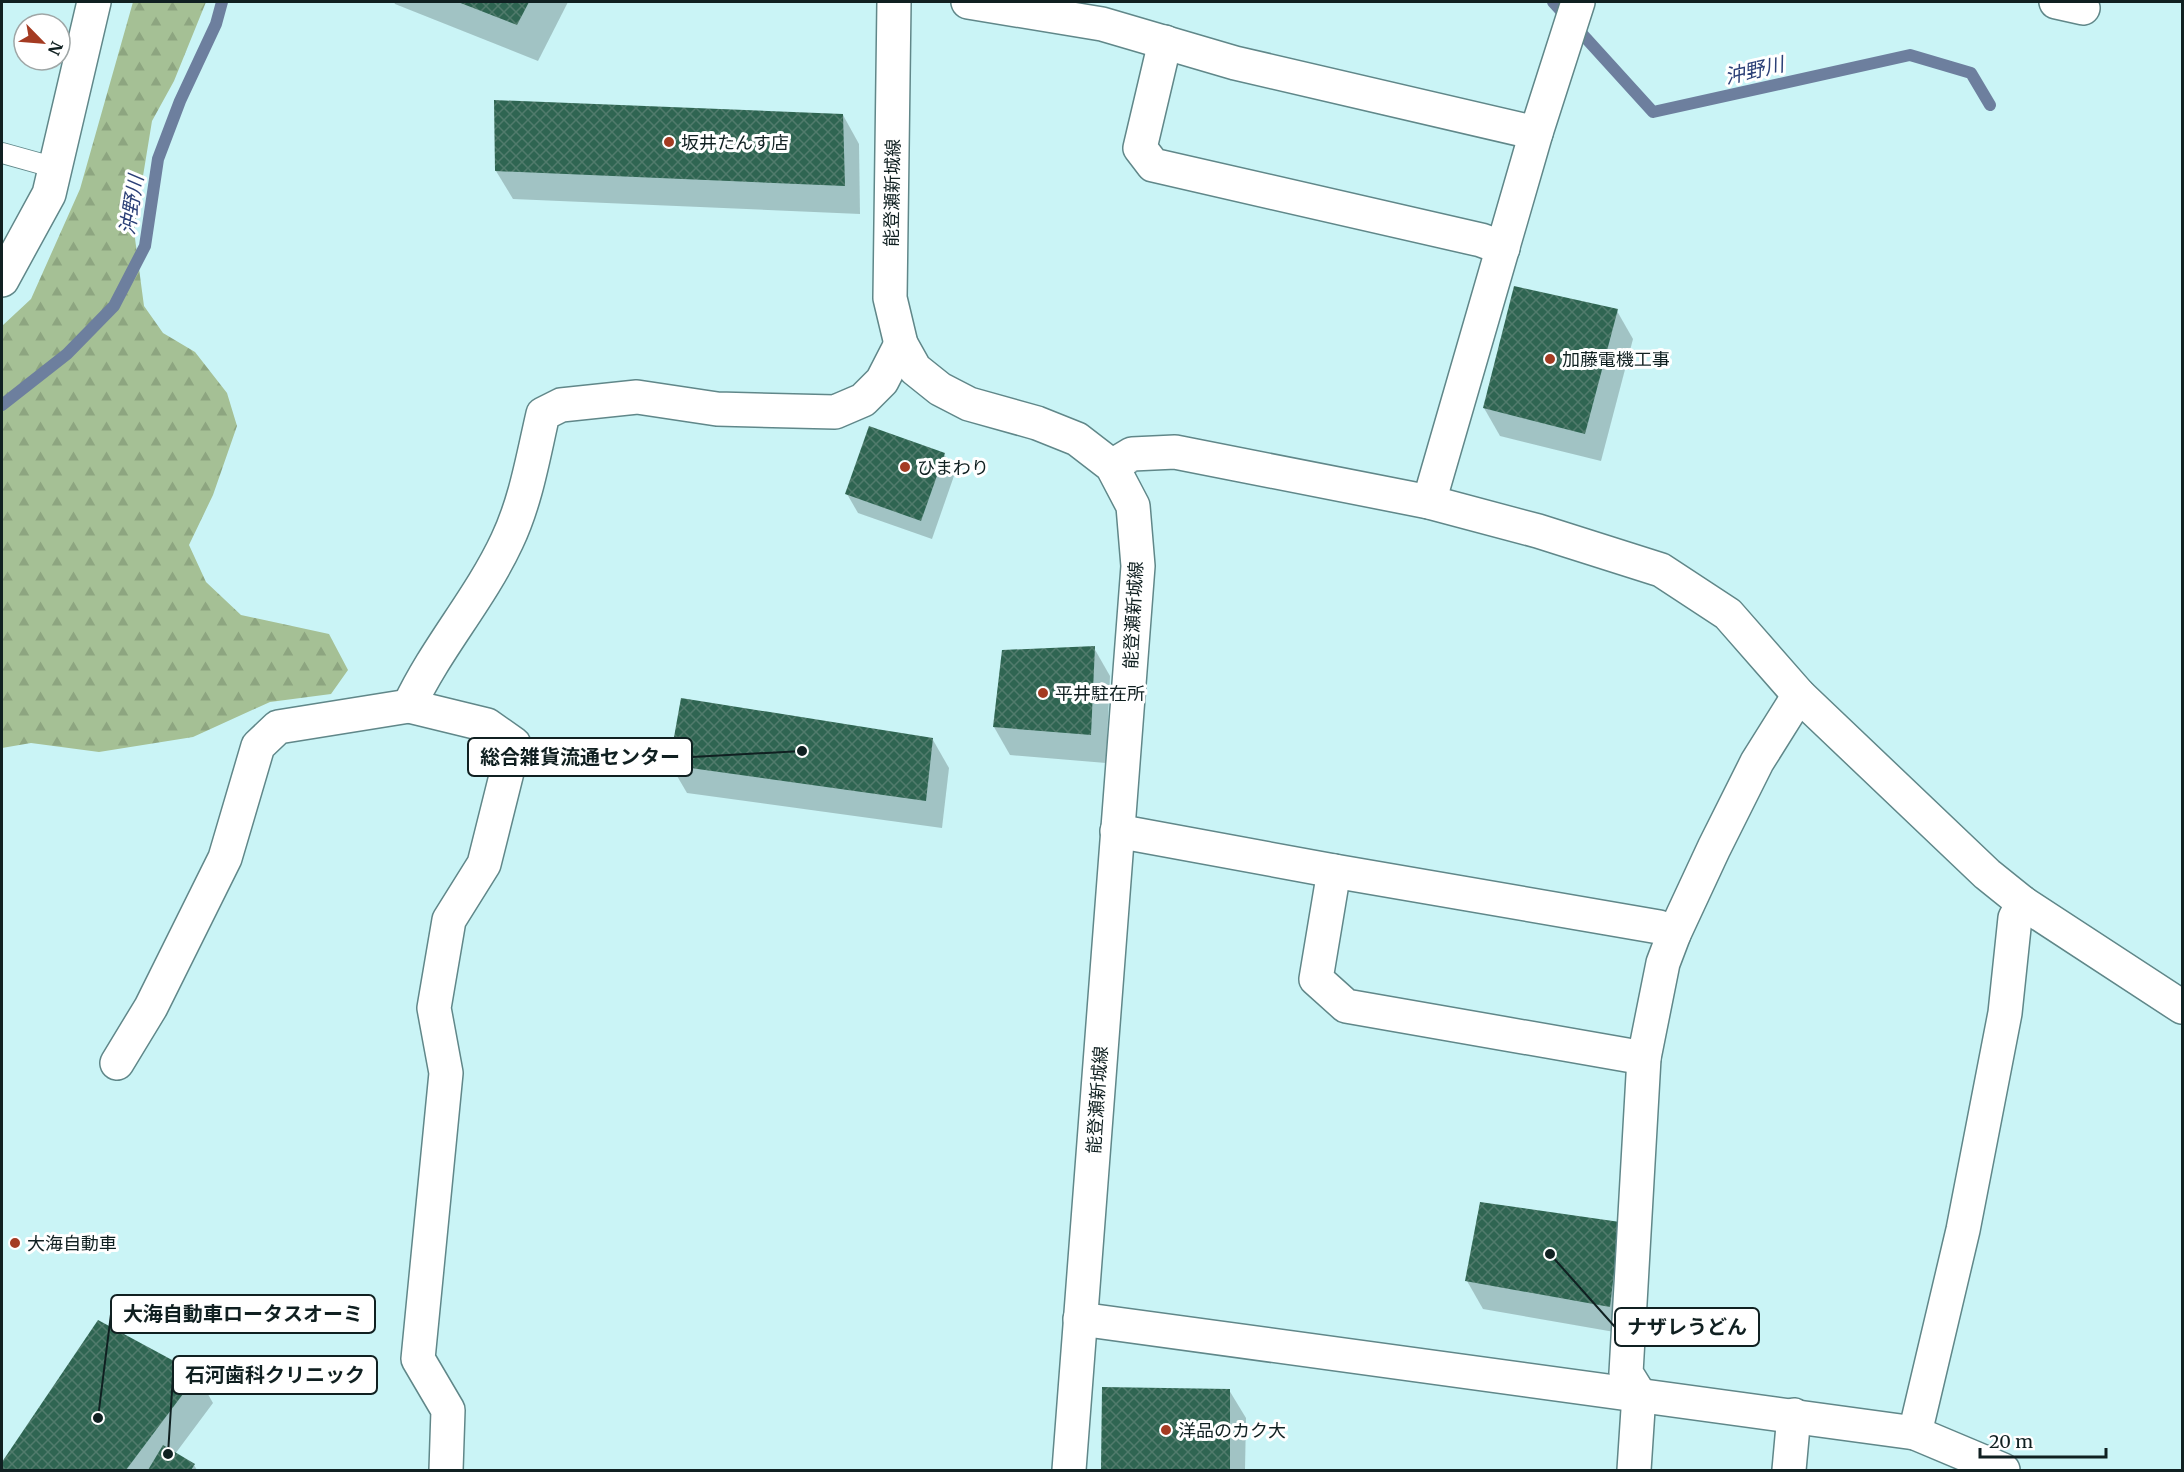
<svg xmlns="http://www.w3.org/2000/svg" width="2184" height="1472" viewBox="0 0 2184 1472" font-family="Merriweather,'Noto Sans JP',serif">
  <defs>
    <pattern id="forest-firs" width="22" height="20" patternUnits="userSpaceOnUse" patternTransform="scale(1.5)"><rect width="22" height="20" fill="#a5c095"/><path d="M5 1l3.5 6h-7zM16 11l3.5 6h-7z" fill="#8da580"/></pattern>
    <pattern id="building-cross-hatch" width="8" height="8" patternUnits="userSpaceOnUse" patternTransform="scale(1.5)"><rect width="8" height="8" fill="#2f6552"/><path d="M0 0l8 8M0 8l8-8" fill="none" stroke="#517b6c"/></pattern>
  </defs>
  <rect width="100%" height="100%" fill="#caf4f6"/>
  <path fill="url(#forest-firs)" d="M133,2H206L174,81L152,121L134,231L144,306L163,333L195,352L227,393L237,426L213,495L189,545L206,582L241,615L329,634L348,670L331,694L270,702L193,737L99,752L31,743L2,748V326L31,299L80,189Z"/>
  <g fill="#0003">
    <path d="M394,2H568L538,61L395,4Z"/>
    <path d="M843,115L859,144L860,214L513,199L496,171Z"/>
    <path d="M1617,311L1633,339L1601,461L1500,436L1484,408Z"/>
    <path d="M944,454L955,473L932,539L858,513L847,494Z"/>
    <path d="M1094,648L1110,676L1106,763L1010,755L994,727Z"/>
    <path d="M933,740L949,768L942,828L687,793L670,764Z"/>
    <path d="M1619,1223L1626,1334L1483,1309L1467,1281Z"/>
    <path d="M98,1322L197,1375L213,1403L175,1454L194,1465L197,1470H2V1465Z"/>
    <path d="M1104,1388L1229,1390L1246,1418L1245,1470H1102Z"/>
  </g>
  <g fill="none" stroke-linecap="round" stroke-linejoin="round">
    <g stroke="#6d7f9e" stroke-width="12">
      <path d="M1553,2L1653,112L1910,55L1971,73L1990,105"/>
      <path d="M2,405L67,354L114,306L145,246L158,159L180,101L216,24L222,2"/>
    </g>
  </g>
  <g fill="url(#building-cross-hatch)">
    <path d="M458,2H529L517,25Z"/>
    <path d="M494,100L843,114L845,186L495,171Z"/>
    <path d="M1514,286L1618,309L1585,434L1483,408Z"/>
    <path d="M869,426L945,453L921,521L845,494Z"/>
    <path d="M1095,646L1091,735L993,727L1002,650Z"/>
    <path d="M681,698L933,738L926,801L669,765Z"/>
    <path d="M1480,1202L1620,1222L1610,1307L1465,1281Z"/>
    <path d="M98,1320L198,1374L126,1470H2V1462Z"/>
    <path d="M1102,1387L1230,1389V1470H1101Z"/>
    <path d="M163,1445L195,1464L191,1470H148Z"/>
  </g>
  <g fill="none" stroke-linecap="round" stroke-linejoin="round">
    <g stroke="#608789" stroke-width="22">
      <path id="service" d="M2,153L56,168"/>
    </g>
    <g stroke="#608789" stroke-width="36">
      <g id="minor">
        <path d="M968,2L1102,24L1235,63L1536,133"/>
        <path d="M2056,2L2083,8"/>
        <path d="M1165,42L1140,148L1153,165L1481,240L1503,248"/>
        <path d="M2,280L49,194L94,2"/>
        <path d="M1429,502L1536,133L1578,2"/>
        <path d="M1117,831L1334,871L1659,927L1674,934"/>
        <path d="M1334,871L1316,979L1346,1006L1644,1058"/>
        <path d="M117,1063L151,1007L225,858L258,746L278,727L409,706"/>
        <path d="M1080,1319L1915,1433"/>
        <path d="M446,1470L448,1410L418,1359L446,1073L434,1008L449,920L484,864L514,744L487,725L409,706C436,648 480,599 507,541C526,501 533,457 543,414L561,405L637,397L717,409L835,412L863,400L882,381L901,344"/>
        <path d="M1634,1470L1639,1394L1626,1373L1644,1058L1663,963L1674,934L1714,848L1757,762L1799,695"/>
        <path d="M1789,1470L1794,1415"/>
        <path d="M2003,1470L1915,1433L1963,1230L2005,1013L2015,918L2023,903"/>
      </g>
    </g>
    <g stroke="#608789" stroke-width="36">
      <path id="tertiary" d="M1112,466L1132,454L1175,452L1429,502L1538,531L1661,570L1728,614L1799,695L1987,874L2023,903L2182,1007"/>
    </g>
    <g stroke="#608789" stroke-width="36">
      <path id="secondary" d="M894,2L890,298L901,344L915,369L940,389L969,404L1037,423L1077,439L1112,466L1133,506L1138,566L1069,1470"/>
    </g>
    <use href="#service" stroke="#fff" stroke-width="20"/>
    <use href="#minor" stroke="#fff" stroke-width="33"/>
    <use href="#tertiary" stroke="#fff" stroke-width="33"/>
    <use href="#secondary" stroke="#fff" stroke-width="33"/>
  </g>
  <g fill="#a43b22" stroke="#fff" stroke-width="2">
    <circle cx="669" cy="142" r="6"/>
    <circle cx="1550" cy="359" r="6"/>
    <circle cx="905" cy="467" r="6"/>
    <circle cx="1043" cy="693" r="6"/>
    <circle cx="15" cy="1243" r="6"/>
    <circle cx="1166" cy="1430" r="6"/>
  </g>
  <g text-anchor="middle" dominant-baseline="central" stroke-width="6" stroke-linejoin="round" paint-order="stroke">
    <g font-size="18" fill="#102021" stroke="#fff" text-anchor="start">
      <text x="681" y="142">坂井たんす店</text>
      <text x="1562" y="359">加藤電機工事</text>
      <text x="917" y="467">ひまわり</text>
      <text x="1055" y="693">平井駐在所</text>
      <text x="27" y="1243">大海自動車</text>
      <text x="1178" y="1430">洋品のカク大</text>
    </g>
    <g font-size="18" fill="#102021" stroke="#fff">
      <text transform="translate(892 193) rotate(-89)">能登瀬新城線</text>
      <text transform="translate(1133 615) rotate(-87)">能登瀬新城線</text>
      <text transform="translate(1097 1100) rotate(-86)">能登瀬新城線</text>
    </g>
    <g font-size="20" font-style="italic" fill="#2c4077" stroke="#fff">
      <text transform="translate(1754 70) rotate(-13)">沖野川</text>
      <text transform="translate(131 205) rotate(-81)">沖野川</text>
    </g>
  </g>
  <path fill="none" stroke="#102021" stroke-width="2" d="M802 751L692 757M98 1418L111 1314M1550 1254L1615 1327M168 1454L173 1375"/>
  <g fill="#102021" stroke="#fff" stroke-width="2">
    <circle cx="802" cy="751" r="6"/>
    <circle cx="98" cy="1418" r="6"/>
    <circle cx="1550" cy="1254" r="6"/>
    <circle cx="168" cy="1454" r="6"/>
  </g>
  <g fill="#fff" stroke="#102021" stroke-width="2">
    <rect x="468" y="738" width="224" height="38" rx="6"/>
    <rect x="111" y="1295" width="264" height="38" rx="6"/>
    <rect x="1615" y="1308" width="144" height="38" rx="6"/>
    <rect x="173" y="1356" width="204" height="38" rx="6"/>
  </g>
  <g font-size="20" text-anchor="middle" font-weight="bold" fill="#102021">
    <text x="580" y="764">総合雑貨流通センター</text>
    <text x="243" y="1321">大海自動車ロータスオーミ</text>
    <text x="1687" y="1334">ナザレうどん</text>
    <text x="275" y="1382">石河歯科クリニック</text>
  </g>
  <rect width="2184" height="1472" fill="none" stroke="#102021" stroke-width="6"/>
  <g transform="translate(42 42) rotate(115)"><circle r="28" fill="#ffffff" stroke="#9fa6a6" stroke-width="1.5"/>
  <path d="M0-4.5L10 22L0 15L-10 22Z" fill="#a43b22"/>
  <text y="-9" font-size="16" font-weight="bold" text-anchor="middle" fill="#102021">N</text>
  </g>
  <path d="M1980 1448v9h126v-9" fill="none" stroke="#102021" stroke-width="3"/>
  <text x="1989" y="1448" font-size="18" fill="#102021" stroke="#ffffff" stroke-width="4.5" paint-order="stroke">20 m</text>
</svg>
